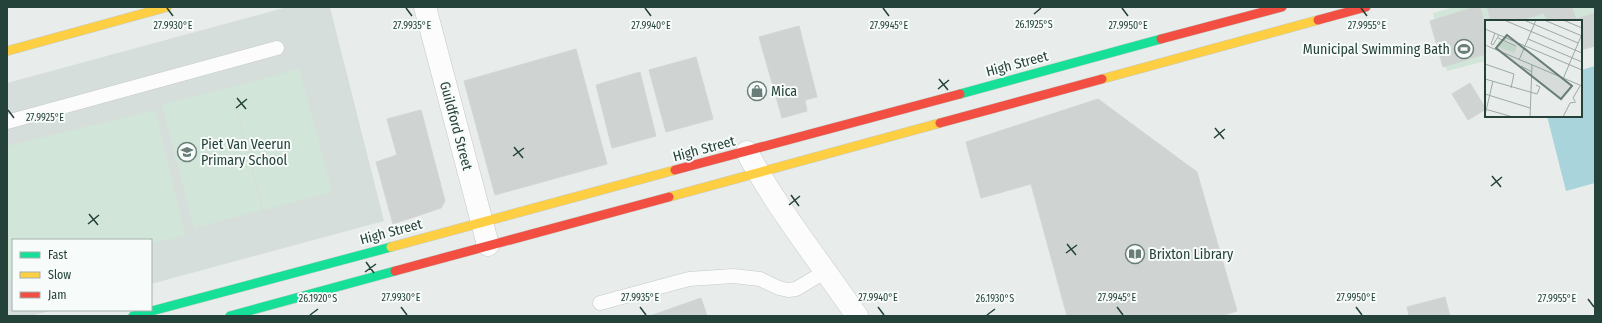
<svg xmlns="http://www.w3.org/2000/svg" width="1602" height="323" viewBox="0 0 1602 323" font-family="'Fira Sans Condensed',sans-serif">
  <rect width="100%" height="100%" fill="#e8edeb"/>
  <path fill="#d6dedb" d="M287,7H330L384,221L151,284V240H13V310H53L31,316H7V83Z"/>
  <g fill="#d1e6d8">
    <path d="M1454,7H1595V33L1581,21H1486V61L1447,71L1433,13Z"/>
    <path d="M299,69L332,192L264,210L231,87Z"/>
    <path d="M230,87L262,210L194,228L162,105Z"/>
    <path d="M155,110L185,235L151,244V240H13V278L7,279V146Z"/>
  </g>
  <path fill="#a9d4db" d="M1595,66V183L1566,191L1547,116H1581V70Z"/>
  <g fill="#cfd4d2" stroke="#d1d6d4">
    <path d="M1475,7H1480L1486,28V54L1443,67L1430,21Z"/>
    <path d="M1487,7H1574L1572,8L1576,19L1595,13V46L1581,50V21H1547L1544,13L1519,21H1491Z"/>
    <path d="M799,26L817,97L805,100L807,111L782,118L759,37Z"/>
    <path d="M576,49L607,164L495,195L464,81Z"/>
    <path d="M696,57L713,119L666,132L649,70Z"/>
    <path d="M640,72L656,136L612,148L596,85Z"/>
    <path d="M1470,83L1486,109L1468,120L1452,94Z"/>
    <path d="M1098,99L1197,172L1237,311L1221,316H1067L1031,184L981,198L966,142Z"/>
    <path d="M421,110L445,201L441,208L393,224L376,162L397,155L387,119Z"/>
    <path d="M1445,297L1450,316H1407L1409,315L1407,307Z"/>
    <path d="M701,298L707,316H650Z"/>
  </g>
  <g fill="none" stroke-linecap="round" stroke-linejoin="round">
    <g stroke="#c5cac8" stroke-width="15">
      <g id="lane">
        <path d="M7,122L277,48"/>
        <path d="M600,303L689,279L733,276L760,279L779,288L788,290L796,289L826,271"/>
      </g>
    </g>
    <g stroke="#c5cac8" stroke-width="23">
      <g id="street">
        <path d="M425,7L488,245"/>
        <path d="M747,152C778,210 820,262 857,316"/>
      </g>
    </g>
    <g stroke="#c3cbc8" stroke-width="10">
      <g id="fast">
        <path d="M960,94L1161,39"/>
        <path d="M133,316L391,247"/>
        <path d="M230,316L395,271"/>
      </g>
    </g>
    <g stroke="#c3cbc8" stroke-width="10">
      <g id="slow">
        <path d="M7,51L167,7"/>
        <path d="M1102,79L1318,20"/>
        <path d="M669,197L940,123"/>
        <path d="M391,247L675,170"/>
      </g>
    </g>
    <g stroke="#c3cbc8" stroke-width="10">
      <g id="jam">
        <path d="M1318,20L1366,7"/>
        <path d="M1161,39L1282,7"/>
        <path d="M940,123L1102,79"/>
        <path d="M675,170L960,94"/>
        <path d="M395,271L669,197"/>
      </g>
    </g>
    <use href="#lane" stroke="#fcfcfc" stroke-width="14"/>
    <use href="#street" stroke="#fcfcfc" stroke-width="22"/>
    <use href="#fast" stroke="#16e098" stroke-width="9"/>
    <use href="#slow" stroke="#ffcf43" stroke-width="9"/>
    <use href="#jam" stroke="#f24e42" stroke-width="9"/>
  </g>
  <path fill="none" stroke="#24423a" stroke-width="1.5" d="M167,8L173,16M406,8L412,16M645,8L651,16M883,8L889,16M1122,8L1128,16M1361,8L1367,16M1034,14L1041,8M939,79L948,90M938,89L949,80M237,98L246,109M236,108L247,99M8,110L14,118M1215,128L1224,139M1214,138L1225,129M514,147L523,158M513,156L524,148M1492,176L1501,187M1491,186L1502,177M791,195L799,206M789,205L800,196M89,214L98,225M88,224L99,215M1067,244L1076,255M1066,253L1077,245M366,262L374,273M365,272L376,264M1588,299L1594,307M401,307L407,315M640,307L646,315M878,307L884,315M1117,307L1123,315M1356,307L1362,315M310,315L318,309M987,315L995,309"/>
  <defs>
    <g id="stadium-ring" transform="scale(1)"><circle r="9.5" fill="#f7fbf9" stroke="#697e78" stroke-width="1.5"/><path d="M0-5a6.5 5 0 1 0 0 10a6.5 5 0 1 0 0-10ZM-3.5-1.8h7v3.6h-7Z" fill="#697e78"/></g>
    <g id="shop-ring" transform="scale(1)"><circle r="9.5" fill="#f7fbf9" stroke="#697e78" stroke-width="1.5"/><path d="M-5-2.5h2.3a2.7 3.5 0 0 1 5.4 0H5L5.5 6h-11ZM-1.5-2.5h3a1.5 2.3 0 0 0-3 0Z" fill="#697e78"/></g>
    <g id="school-ring" transform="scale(1)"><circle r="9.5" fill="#f7fbf9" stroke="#697e78" stroke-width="1.5"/><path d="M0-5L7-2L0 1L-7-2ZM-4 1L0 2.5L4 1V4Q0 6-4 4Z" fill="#697e78"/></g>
    <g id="library-ring" transform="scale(1)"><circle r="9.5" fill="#f7fbf9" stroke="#697e78" stroke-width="1.5"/><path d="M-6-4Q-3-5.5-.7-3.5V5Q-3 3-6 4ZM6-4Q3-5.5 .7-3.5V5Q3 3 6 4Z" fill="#697e78"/></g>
  </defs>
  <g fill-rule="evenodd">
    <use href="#stadium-ring" x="1464" y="49"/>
    <use href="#shop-ring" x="757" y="91"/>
    <use href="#school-ring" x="187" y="152"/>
    <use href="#library-ring" x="1135" y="254"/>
  </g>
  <g text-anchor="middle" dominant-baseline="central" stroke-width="4" stroke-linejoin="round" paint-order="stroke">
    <g font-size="14" fill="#24423a" stroke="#f7fbf9" text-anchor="start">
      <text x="1450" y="49" text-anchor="end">Municipal Swimming Bath</text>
      <text x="771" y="91">Mica</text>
      <text x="201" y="144">Piet Van Veerun<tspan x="201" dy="16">Primary School</tspan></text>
      <text x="1149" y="254">Brixton Library</text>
    </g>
    <g font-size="14" fill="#24423a" stroke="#f7fbf9">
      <text transform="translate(1017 64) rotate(-15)">High Street</text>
      <text transform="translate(456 126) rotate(75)">Guildford Street</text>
      <text transform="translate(704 149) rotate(-15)">High Street</text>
      <text transform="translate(391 232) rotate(-15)">High Street</text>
    </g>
  </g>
  <g transform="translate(1485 20)">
    <rect width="97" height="97" fill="#e8edeb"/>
    <path d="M14,20L32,27L29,33L11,26Z" fill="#d1e6d8"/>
    <path fill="none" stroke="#9aa9a4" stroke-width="1" d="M19,0L97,33M39,0L93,23M59,0L97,16M78,0L97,8M0,9L97,50M10,13L6,24L8,25L14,15M13,18L31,26M43,19L97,42M0,25L97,66M34,40L51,0M0,44L29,54L26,68M36,46L47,52M0,59L52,74M78,59L97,14M51,65L55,67L52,74M0,74L45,88M90,81L88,78L95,66M0,89L28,97M0,95L8,61M45,97L47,45M78,97L85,83L91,82"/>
    <path fill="#697e78" fill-opacity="0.15" stroke="#697e78" stroke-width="2" d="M22,15L87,66L76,79L11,28Z"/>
    <rect width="97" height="97" fill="none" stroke="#24423a" stroke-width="2"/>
  </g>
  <g font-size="10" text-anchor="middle" fill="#24423a" stroke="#f7fbf9" stroke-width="4" stroke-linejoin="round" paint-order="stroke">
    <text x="1034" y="28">26.1925°S</text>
    <text x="889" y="29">27.9945°E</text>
    <text x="173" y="29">27.9930°E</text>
    <text x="412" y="29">27.9935°E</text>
    <text x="651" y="29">27.9940°E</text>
    <text x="1128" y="29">27.9950°E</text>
    <text x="1367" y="29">27.9955°E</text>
    <text x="45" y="121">27.9925°E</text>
    <text x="401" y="301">27.9930°E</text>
    <text x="640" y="301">27.9935°E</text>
    <text x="878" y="301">27.9940°E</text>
    <text x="1117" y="301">27.9945°E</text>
    <text x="1356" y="301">27.9950°E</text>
    <text x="1557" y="302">27.9955°E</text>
    <text x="318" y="302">26.1920°S</text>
    <text x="995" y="302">26.1930°S</text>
  </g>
  <rect width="1602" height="323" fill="none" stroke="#24423a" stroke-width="16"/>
  <rect x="12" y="239" width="140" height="72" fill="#f7fbf9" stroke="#a3b1ad"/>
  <rect x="20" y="252" width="20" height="6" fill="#16e098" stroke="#a3b1ad"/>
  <text x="48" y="259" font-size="12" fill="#24423a">Fast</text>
  <rect x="20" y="272" width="20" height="6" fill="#ffcf43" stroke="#a3b1ad"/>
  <text x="48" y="279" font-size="12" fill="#24423a">Slow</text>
  <rect x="20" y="292" width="20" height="6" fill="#f24e42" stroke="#a3b1ad"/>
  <text x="48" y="299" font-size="12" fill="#24423a">Jam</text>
</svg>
